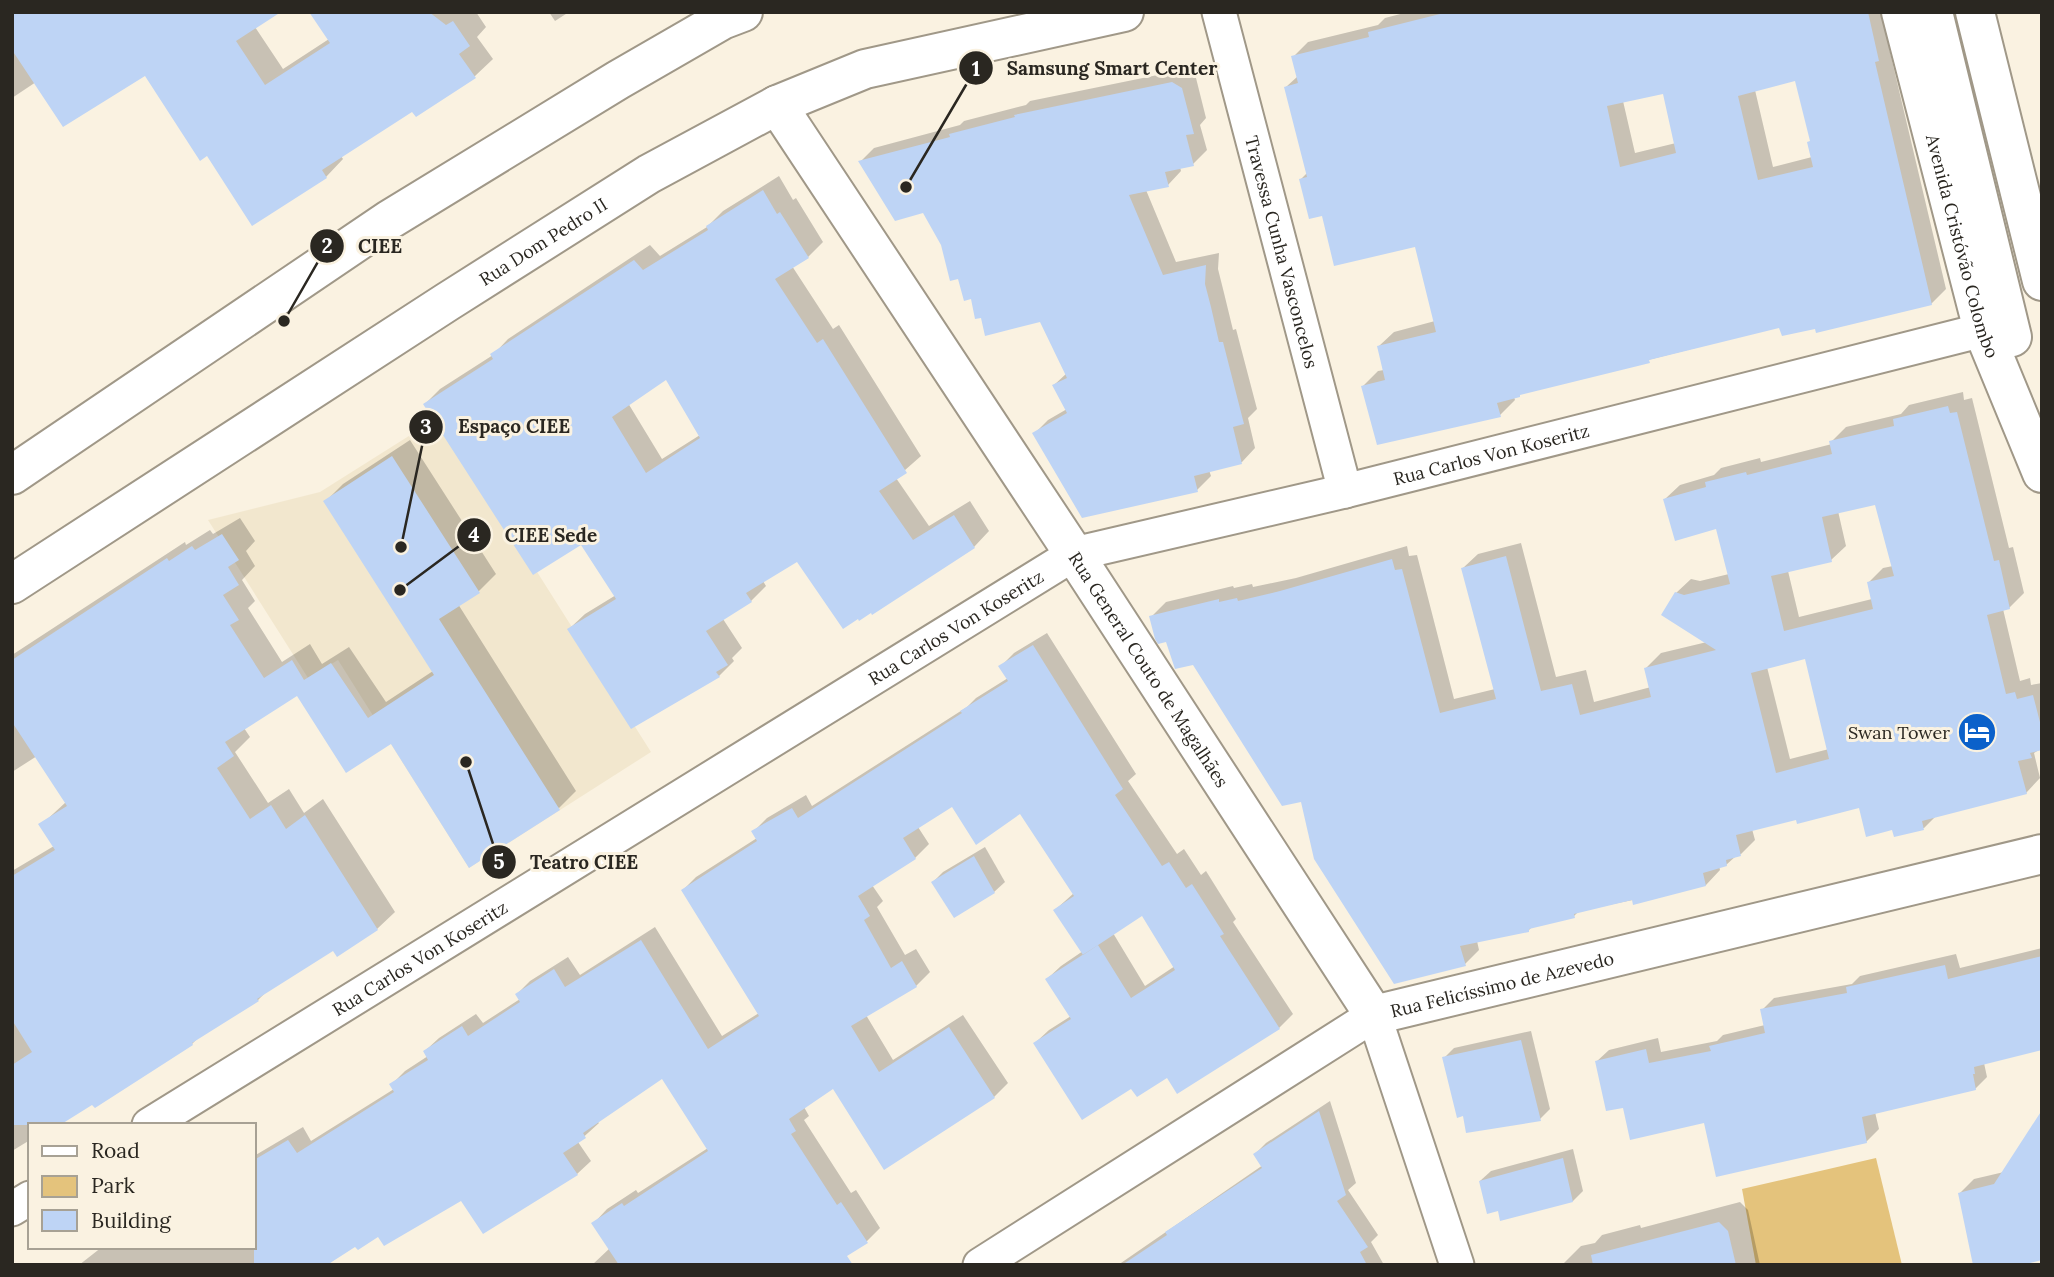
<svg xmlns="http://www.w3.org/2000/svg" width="2054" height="1277" viewBox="0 0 2054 1277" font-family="Lora,serif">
  <rect width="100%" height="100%" fill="#faf2e1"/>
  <path fill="#f2e7ce" d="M439,417L651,752L469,868L338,660L308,678L208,520L320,492Z"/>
  <path fill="#e4c37c" d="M1876,1158L1902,1265H1756L1742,1189Z"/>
  <g fill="#0003" fill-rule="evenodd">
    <path d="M12,12L255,27L283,69L329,39L311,12H476L486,27L477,37L493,59L475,76L416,115L413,109L341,156L343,159L326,177L207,154L145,74L36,82L12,98Z"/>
    <path d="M549,12H569L555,21Z"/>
    <path d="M1408,12H1886L1894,44L1889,48L1946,289L1931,304L1816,327L1781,326L1523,392L1514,397L1515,400L1500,415L1363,386L1378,371L1384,370L1379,346L1394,332L1435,321L1416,245L1323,214L1301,179L1307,173L1286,87L1298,76L1293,57L1308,42L1378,25L1385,18ZM1796,79L1811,140L1812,157L1773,167L1755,90ZM1664,92L1676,143L1635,153L1623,101Z"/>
    <path d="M1187,69L1195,74L1206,118L1200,125L1207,150L1193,164L1180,167L1181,171L1168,185L1146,190L1176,262L1219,253L1218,269L1224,293L1233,330L1236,329L1257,409L1248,418L1255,448L1242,462L1209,470L1211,476L1197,490L1034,434L1048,420L1067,409L1054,385L1067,373L1041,320L982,316L924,211L861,161L874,148L960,125L964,121L1026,105L1030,101Z"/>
    <path d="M779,176L793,200L796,198L823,242L808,257L792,266L833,329L839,325L921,456L896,478L929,526L970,501L989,531L974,547L798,560L763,581L766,586L751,601L723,619L742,648L732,658L734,661L719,676L632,727L569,629L585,614L616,595L582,542L425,404L440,389L493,355L508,339L650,245L660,256L707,227L723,211ZM667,378L700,435L662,459L628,403Z"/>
    <path d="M1963,392L1964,400L1972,398L2009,548L2013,547L2024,593L2009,608L2003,609L2020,681L2030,678L2031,685L2042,683V748L2034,753L2040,778L2026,793L1937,815L1924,828H1893L1860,806L1797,818L1752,829L1755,840L1741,854L1736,856L1726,865L1719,866L1720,870L1706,885L1579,911L1574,916L1533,926L1529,930L1477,941L1479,950L1465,964L1302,799L1194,663L1167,640L1151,617L1166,602L1233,586L1234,588L1252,584L1253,587L1296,578L1407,546L1409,556L1417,555L1454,699L1495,689L1463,568L1478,554L1521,543L1556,677L1586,670L1594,702L1651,687L1646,668L1661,653L1707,642L1676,593L1691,579L1700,581L1729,574L1717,527L1665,499L1680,485L1714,475L1721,468L1760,458L1761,462L1832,444L1831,442L1846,427L1901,414L1909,405ZM1876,502L1893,566L1883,568L1868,583L1872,599L1799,617L1788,571L1831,560L1846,546L1838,511ZM1807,657L1829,749L1790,759L1767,667Z"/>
    <path d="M410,440L496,574L479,591L458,604L576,791L559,808L391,742L297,694L244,728L250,737L235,752L268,803L289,789L304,813L323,799L395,912L377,929L337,954L334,949L267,991L258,1000L200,1036L192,1044L93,1102L30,1125V1140L12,1151V871L54,846L41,825L66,802L37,756L12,772V655L185,542L186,545L210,530L213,534L240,518L255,541L246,551L255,566L242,580L255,601L248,608L282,662L310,644L322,664L349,647L386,702L433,671L326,501L343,484Z"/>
    <path d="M1047,633L1136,774L1128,781L1177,854L1184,849L1201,875L1206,871L1236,919L1233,922L1293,1014L1279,1028L1167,1075L1132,1086L1035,1043L1049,1030L1071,1016L1047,979L1061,966L1083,951L1055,910L1074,893L1021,811L953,804L918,827L929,844L915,858L872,885L883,901L877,907L905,955L916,949L930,972L916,986L866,1015L893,1060L963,1015L1008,1083L994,1097L834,1087L804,1107L809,1116L804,1120L851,1193L856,1190L880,1228L867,1241L831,1265H592L610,1248L594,1223L607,1209L636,1190L638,1193L708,1148L663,1077L597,1121L599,1123L578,1142L591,1161L577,1174L462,1198L356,1244L324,1265H79L102,1247H254V1156L303,1127L311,1141L394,1089L391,1085L405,1071L428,1056L425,1051L439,1038L476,1014L483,1023L520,999L517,994L530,981L568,957L580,975L655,927L722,1036L759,1013L683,890L696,877L757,838L753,832L767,818L806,795L812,806L967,707L976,698L1008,678L1000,667L1014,653ZM1142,914L1175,966L1145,986L1113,933Z"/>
    <path d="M985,847L1005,882L994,892L955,916L933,882L943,872Z"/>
    <path d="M2042,948V1049L1984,1063L1987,1077L1975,1089L1875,1112L1879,1129L1866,1142L1705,1121L1624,1106L1596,1062L1609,1050L1658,1038L1661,1052L1717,1041L1723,1035L1765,1025L1762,1010L1774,998L1852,984L1860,976L1956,954L1960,968Z"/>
    <path d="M1531,1031L1550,1109L1540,1119L1444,1058L1454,1048Z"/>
    <path d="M1330,1101L1356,1183L1348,1190L1378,1235L1371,1242L1384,1265H1118L1263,1165L1255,1154L1266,1143Z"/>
    <path d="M1573,1149L1583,1191L1573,1201L1499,1209L1480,1181L1491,1171Z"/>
    <path d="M2004,1172L2030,1265H1975L1960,1193L1974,1179Z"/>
    <path d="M1740,1202L1748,1210L1760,1265H1562L1581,1246L1595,1243L1602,1235L1640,1225L1641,1228Z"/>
  </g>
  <g fill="#bed4f5" fill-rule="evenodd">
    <path d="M12,12H281L236,41L265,85L330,43L309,12H429L446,25L453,21L470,46L459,54L476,78L416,117L412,112L322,170L327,178L252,226L207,156L200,161L145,76L63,127L12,50Z"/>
    <path d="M1448,12H1868L1879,61L1875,62L1932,305L1816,333L1815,329L1782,336L1779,328L1649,360L1650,363L1520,395V397L1497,403L1501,417L1377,445L1361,386L1385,380L1377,346L1436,332L1415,247L1334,266L1322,216L1309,219L1299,179L1307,177L1284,87L1298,83L1291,56L1369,37L1368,32ZM1795,81L1810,141L1807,142L1813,167L1758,180L1738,96ZM1663,94L1676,153L1620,167L1607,106Z"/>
    <path d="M1172,82L1182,88L1194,134L1186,135L1194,166L1165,172L1169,187L1129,195L1163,275L1206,265L1205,284L1211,307L1219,342H1223L1244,424L1233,427L1242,464L1194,476L1198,492L1082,518L1032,433L1067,413L1052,385L1067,378L1040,322L985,336L981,318L975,319L971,299L964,301L958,279L950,281L941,245L923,213L895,221L858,161L950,137L949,134L1015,117L1014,115Z"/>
    <path d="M763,190L777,214L780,212L809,258L775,279L817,343L823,339L907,473L879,491L913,540L954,515L975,548L872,615L871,613L859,621L858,619L843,629L797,562L746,593L752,602L706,631L728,665L716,672L720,677L631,729L567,629L616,599L581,545L533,575L423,404L493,359L490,354L634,260L643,270L708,230L706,226ZM666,380L700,438L646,473L612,417Z"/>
    <path d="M1948,406L1950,413L1957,412L1994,561L1999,560L2010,609L1987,615L2006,694L2015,692L2017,699L2033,695L2042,730V750L2030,753L2032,758L2018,761L2027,794L1922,821L1924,830L1894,837L1892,830L1866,837L1859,808L1797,824L1796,820L1736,835L1741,856L1726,860L1727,866L1703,873L1706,886L1633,905L1632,900L1574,914L1575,918L1529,929V932L1460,946L1466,966L1394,984L1314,859L1301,802L1282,806L1193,665L1175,669L1166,642L1158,644L1155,639L1149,616L1219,599V602L1237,598L1238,601L1280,591L1392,559L1395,570L1402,569L1440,713L1496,699L1461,568L1506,556L1541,691L1572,684L1580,715L1651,697L1644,668L1716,650L1661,615L1675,592L1684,595L1730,584L1716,529L1675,541L1663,499L1706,487L1705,482L1746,472L1747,475L1832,454L1829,441L1894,426L1893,419ZM1875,505L1894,576L1867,582L1873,609L1784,631L1771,576L1832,562L1822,517ZM1805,659L1829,759L1776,773L1751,673Z"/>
    <path d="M392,456L480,593L439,619L560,810L469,868L391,744L346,773L297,696L225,742L234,756L217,768L250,819L271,805L286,829L305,815L378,930L337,957L333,951L257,999L259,1001L192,1043L193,1045L95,1108L92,1105L60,1125H12V1065L32,1052L12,1020V876L55,850L38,824L67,806L12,722V660L167,558L169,561L192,546L195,550L222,534L239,560L228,567L239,585L223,595L239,620L230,625L264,678L292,660L304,680L331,663L368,718L434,675L323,501Z"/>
    <path d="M1033,645L1123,789L1115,795L1162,866L1169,862L1186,888L1192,884L1224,934L1220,936L1280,1029L1177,1094L1167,1078L1137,1097L1131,1089L1082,1120L1033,1043L1071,1019L1045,979L1098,945L1131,998L1175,970L1142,916L1083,955L1053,910L1074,896L1020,814L976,845L952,807L903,838L916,859L858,896L870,916L864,920L891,968L902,961L917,987L851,1026L879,1072L949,1027L995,1098L884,1170L833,1089L789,1119L796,1131L791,1134L837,1205L841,1202L868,1243L847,1256L853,1265H619L591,1223L622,1203L624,1206L708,1151L662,1079L583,1133L586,1138L563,1153L578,1175L483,1234L461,1201L384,1246L378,1237L358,1250L355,1247L327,1265H254V1160L288,1140L297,1153L394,1092L389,1084L428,1060L423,1051L462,1026L468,1036L520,1002L515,994L554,969L565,987L641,940L708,1049L759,1016L681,890L757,841L751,831L792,808L798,818L962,713L960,711L1008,681L998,666Z"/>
    <path d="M974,856L995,893L954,918L931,882Z"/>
    <path d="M2042,956V1050L1974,1067L1975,1074H1973L1976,1090L1862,1117L1867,1143L1716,1177L1704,1123L1630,1140L1623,1108L1606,1111L1595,1061L1646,1049L1649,1063L1711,1051L1709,1046L1765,1033L1760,1009L1847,993L1846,987L1945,965L1948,979Z"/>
    <path d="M1521,1040L1541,1121L1466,1133L1463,1116L1457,1118L1442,1057Z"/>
    <path d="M2042,1110V1260L2022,1265H1973L1958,1193L1994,1184Z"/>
    <path d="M1319,1111L1346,1195L1337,1201L1368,1247L1360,1252L1367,1265H1122L1167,1235L1165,1232L1262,1168L1253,1154Z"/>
    <path d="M1563,1158L1573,1202L1500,1221L1498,1211L1487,1214L1479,1181Z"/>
    <path d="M1719,1222L1728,1231L1736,1265H1593L1591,1255Z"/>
  </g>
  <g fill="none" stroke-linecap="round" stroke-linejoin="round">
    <g stroke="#a09888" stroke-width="37">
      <g id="street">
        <path id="s1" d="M1219,12L1345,491"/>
        <path id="s2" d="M149,1125L1074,554L1345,491L1983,330"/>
        <path d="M12,1209L30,1198"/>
        <path d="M980,1265L1374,1015L1457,1265"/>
      </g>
    </g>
    <g stroke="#a09888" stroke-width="42">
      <g id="secondary">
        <path id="s3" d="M1901,12L1983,330L2042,473"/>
        <path d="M1933,12L2012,337"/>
        <path d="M1975,12L2042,281"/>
        <path id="s4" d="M777,105L1074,554L1374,1015L2042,854"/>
      </g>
    </g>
    <g stroke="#a09888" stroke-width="42">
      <g id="primary">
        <path d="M12,475L389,220L618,80L722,20L743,12"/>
        <path id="s5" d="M12,584L447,302L649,174L777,105L865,69L1124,12"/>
      </g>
    </g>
    <use href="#street" stroke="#fff" stroke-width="33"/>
    <use href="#secondary" stroke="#fff" stroke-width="38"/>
    <use href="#primary" stroke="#fff" stroke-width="38"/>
  </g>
  <defs>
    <g id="hotel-disc" transform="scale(2.0125)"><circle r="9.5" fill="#0b61ca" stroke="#faf2e1"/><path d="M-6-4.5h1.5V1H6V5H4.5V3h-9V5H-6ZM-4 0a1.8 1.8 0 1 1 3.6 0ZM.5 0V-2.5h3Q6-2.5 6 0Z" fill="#fff"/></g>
  </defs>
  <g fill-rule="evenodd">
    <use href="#hotel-disc" x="1977" y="732"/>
  </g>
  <g text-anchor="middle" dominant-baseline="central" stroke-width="6" stroke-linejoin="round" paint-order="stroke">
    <g font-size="18" fill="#2a2721" stroke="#faf2e1">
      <text stroke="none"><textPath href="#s5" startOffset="632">Rua Dom Pedro II</textPath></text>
      <text stroke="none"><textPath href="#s3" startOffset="242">Avenida Cristóvão Colombo</textPath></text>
      <text stroke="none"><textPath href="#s1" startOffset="248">Travessa Cunha Vasconcelos</textPath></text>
      <text stroke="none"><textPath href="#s2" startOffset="1516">Rua Carlos Von Koseritz</textPath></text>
      <text stroke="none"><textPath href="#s2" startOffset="948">Rua Carlos Von Koseritz</textPath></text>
      <text stroke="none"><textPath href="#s4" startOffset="676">Rua General Couto de Magalhães</textPath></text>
      <text stroke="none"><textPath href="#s2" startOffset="318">Rua Carlos Von Koseritz</textPath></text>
      <text stroke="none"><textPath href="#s4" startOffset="1220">Rua Felicíssimo de Azevedo</textPath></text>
    </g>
    <g font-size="18" fill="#2a2721" stroke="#faf2e1" text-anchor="end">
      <text x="1950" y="732">Swan Tower</text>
    </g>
  </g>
  <path fill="none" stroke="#2a2721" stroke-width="2.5" d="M906 187L976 68M284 321L327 246M401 547L426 427M400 590L474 535M466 762L499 862"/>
  <g fill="#2a2721" stroke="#faf2e1" stroke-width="2.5">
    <circle cx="906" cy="187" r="7"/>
    <circle cx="284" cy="321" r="7"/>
    <circle cx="401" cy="547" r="7"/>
    <circle cx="400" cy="590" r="7"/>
    <circle cx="466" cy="762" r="7"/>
    <circle cx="976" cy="68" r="18"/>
    <circle cx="327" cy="246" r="18"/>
    <circle cx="426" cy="427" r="18"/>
    <circle cx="474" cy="535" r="18"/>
    <circle cx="499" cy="862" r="18"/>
  </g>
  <g font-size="21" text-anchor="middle" font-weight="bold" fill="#fff">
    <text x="976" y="76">1</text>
    <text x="327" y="253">2</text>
    <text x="426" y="434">3</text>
    <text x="474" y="542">4</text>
    <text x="499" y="869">5</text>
  </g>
  <g font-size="19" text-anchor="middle" font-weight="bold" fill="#2a2721" stroke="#faf2e1" stroke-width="6" stroke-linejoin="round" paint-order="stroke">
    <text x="1112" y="75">Samsung Smart Center</text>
    <text x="380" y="253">CIEE</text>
    <text x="514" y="433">Espaço CIEE</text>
    <text x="551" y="542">CIEE Sede</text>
    <text x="584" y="869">Teatro CIEE</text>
  </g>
  <rect width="2054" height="1277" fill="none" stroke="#2a2721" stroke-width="28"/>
  <rect x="28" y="1123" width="228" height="126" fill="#faf2e1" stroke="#a7a194" stroke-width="2"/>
  <rect x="42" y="1146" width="35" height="10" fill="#ffffff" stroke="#a7a194" stroke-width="2"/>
  <text x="91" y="1158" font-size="21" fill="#2a2721">Road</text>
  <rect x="42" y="1176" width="35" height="21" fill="#e4c37c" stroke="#a7a194" stroke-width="2"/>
  <text x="91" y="1193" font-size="21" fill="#2a2721">Park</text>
  <rect x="42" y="1210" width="35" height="21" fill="#bed4f5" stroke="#a7a194" stroke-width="2"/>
  <text x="91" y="1228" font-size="21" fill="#2a2721">Building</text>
</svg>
